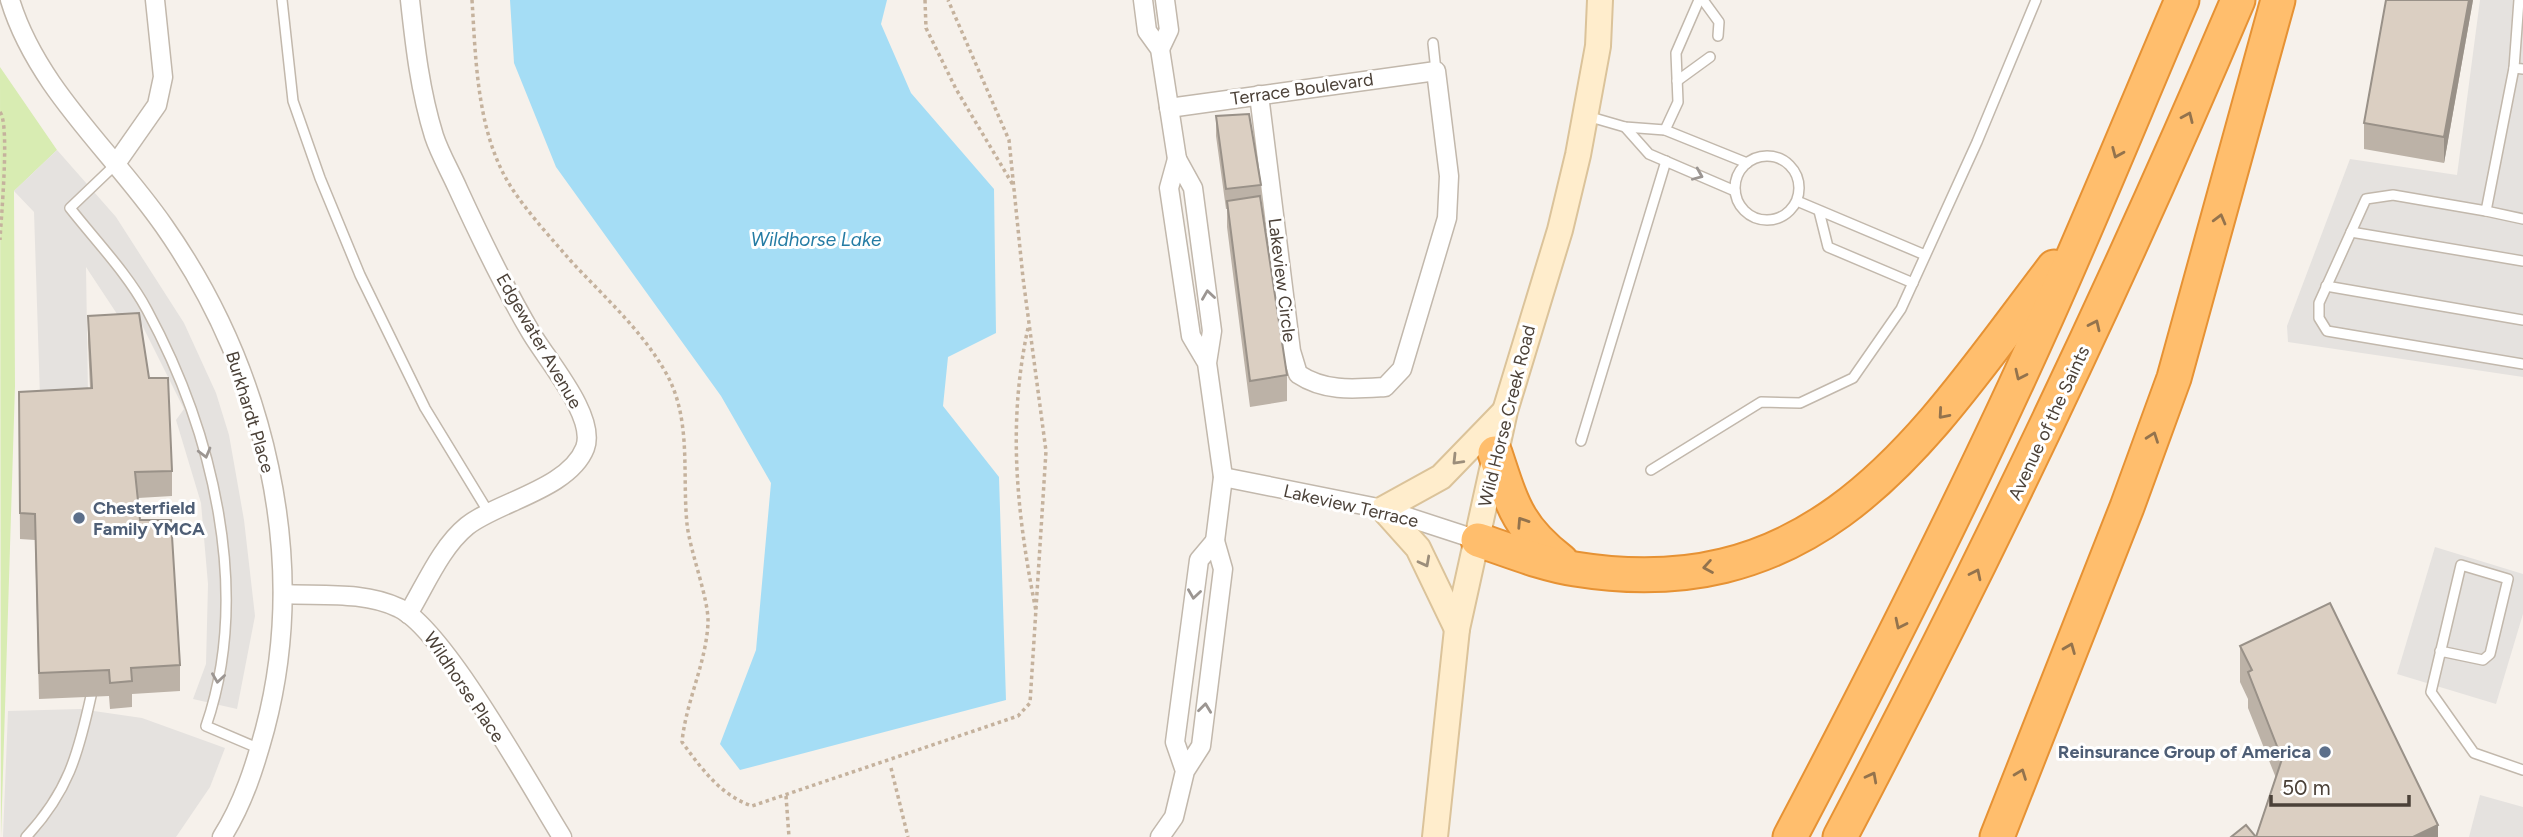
<svg xmlns="http://www.w3.org/2000/svg" width="2523" height="837" viewBox="0 0 2523 837" font-family="Figtree,sans-serif">
  <rect width="100%" height="100%" fill="#f6f1eb"/>
  <path fill="#d8ecb2" d="M0,67L57,150L14,191L15,386L1,837Z"/>
  <g fill="#e5e2df">
    <path d="M2480,0H2523V377L2288,342L2287,326L2350,159L2457,175Z"/>
    <path d="M57,150L116,217L184,323L216,393L229,435L244,520L255,616L237,709L193,699L206,664L208,584L201,503L176,420L184,409L142,325L121,320L86,267L88,395L40,397L34,212L14,191Z"/>
    <path d="M2435,547L2523,574V614L2496,704L2397,674Z"/>
    <path d="M80,709L142,718L225,748L210,787L176,837H3L8,711Z"/>
    <path d="M2480,795L2523,807V837H2469Z"/>
  </g>
  <path fill="#a5ddf5" d="M510,0H887L881,24L911,93L994,189L996,333L948,357L943,406L999,477L1006,700L740,770L720,744L756,650L771,483L721,396L556,167L514,63Z"/>
  <g fill="none" stroke-linecap="round" stroke-linejoin="round">
    <g stroke="#c2b8ac" stroke-width="12">
      <g id="lane">
        <path d="M282,0L293,101L320,178L360,275L425,408L489,513"/>
        <path d="M1703,0L1719,22L1718,36"/>
        <path d="M2519,0L2514,68L2523,69"/>
        <path d="M1433,43L1436,71"/>
        <path d="M2514,68L2486,211L2393,195L2366,199L2319,303V318L2327,331L2523,364"/>
        <path d="M1677,81L1710,57"/>
        <path d="M1587,116L1625,127L1665,130L1747,163"/>
        <path d="M1625,127L1649,154L1735,191"/>
        <path d="M1665,130L1678,102L1676,53L1699,0"/>
        <circle cx="1767" cy="188" r="32"/>
        <path d="M115,165L70,208C95,240 128,274 147,310C213,432 252,592 206,726L260,749"/>
        <path d="M1797,201L1925,255"/>
        <path d="M1819,211L1828,247L1913,283"/>
        <path d="M2486,211L2523,219"/>
        <path d="M2351,232L2523,261"/>
        <path d="M2326,286L2523,320"/>
        <path d="M1581,441L1666,161"/>
        <path d="M1651,470L1761,402L1800,403L1853,378L1901,309L1977,142L2036,0"/>
        <path d="M2440,651L2483,660L2490,654L2508,579L2461,565L2431,692L2474,753L2523,770"/>
        <path d="M26,837C68,792 78,755 91,696"/>
      </g>
    </g>
    <g stroke="#c2b8ac" stroke-width="21">
      <g id="street">
        <path d="M10,0C37,89 113,152 164,226C265,370 310,559 265,729C255,766 243,804 222,837"/>
        <path d="M1143,0L1147,31L1160,49L1177,159"/>
        <path d="M1160,49L1169,30L1165,0"/>
        <path d="M1169,108L1436,71L1449,176L1447,218L1402,369L1385,387C1354,389 1325,392 1298,374L1291,351L1259,95"/>
        <path d="M115,165L157,105L163,77L155,0"/>
        <path d="M1207,363L1191,336L1169,188L1177,159L1193,188L1212,331L1207,363L1223,477L1215,541"/>
        <path d="M1223,477L1383,509L1478,540"/>
        <path d="M283,594C320,596 365,591 399,608C444,629 532,789 562,837"/>
        <path d="M408,614C425,586 441,547 467,526C497,502 569,489 585,448C597,416 545,358 530,331C503,285 480,237 458,189C450,171 440,154 434,136C420,91 415,46 410,0"/>
        <path d="M1160,837L1174,817L1185,771L1201,746L1223,569L1215,541L1199,560L1175,742L1185,771"/>
      </g>
    </g>
    <g stroke="#dbc39a" stroke-width="28">
      <g id="secondary">
        <path d="M1457,629L1418,548L1383,509L1441,477L1504,412"/>
        <path d="M1435,837L1457,629L1505,411L1560,230L1578,155L1598,46L1600,0"/>
      </g>
    </g>
    <g stroke="#e69234" stroke-width="37">
      <g id="highway">
        <path d="M1495,453C1512,504 1517,527 1561,561"/>
        <path d="M1478,540C1509,550 1542,564 1575,569C1822,609 1925,436 2054,267"/>
        <path d="M1790,837C1880,666 1968,493 2047,316C2094,211 2137,105 2182,0"/>
        <path d="M1840,837C1984,563 2117,285 2238,0"/>
        <path d="M1997,837L2127,507L2174,378L2278,0"/>
      </g>
    </g>
    <g stroke="#c5b29d" stroke-width="3.5" stroke-dasharray="3.5 3.5" stroke-linecap="butt">
      <path d="M472,0C476,63 477,136 513,190C529,214 551,238 570,260C604,297 641,329 666,373C692,419 682,474 687,524C690,552 709,599 708,623C706,664 686,701 682,742C701,768 720,795 752,806L1018,716L1030,703L1046,451L1023,278L1009,140L948,0"/>
      <path d="M925,0L926,28L956,89L1013,185"/>
      <path d="M0,112C10,124 1,218 0,240"/>
      <path d="M1028,328C1007,425 1017,515 1036,611"/>
      <path d="M891,768L908,837"/>
      <path d="M786,796L789,837"/>
    </g>
    <use href="#lane" stroke="#fff" stroke-width="9"/>
    <use href="#street" stroke="#fff" stroke-width="18"/>
    <use href="#secondary" stroke="#ffedcc" stroke-width="24"/>
    <use href="#highway" stroke="#ffbe6d" stroke-width="33"/>
  </g>
  <g fill="#bcb2a7">
    <path d="M2473,0L2444,163L2364,149V123Z"/>
    <path d="M1216,116L1261,185V205L1287,375V401L1250,407L1227,227V209H1226L1216,136Z"/>
    <path d="M88,316L149,378L172,471V496L138,498L140,520L180,665V691L132,694V707L110,709L109,696L39,699L35,540L20,539L19,392L90,388L88,342Z"/>
    <path d="M2240,646L2438,837L2276,778L2248,708V699L2240,682Z"/>
  </g>
  <g fill="#999188">
    <path d="M2469,0H2473L2444,163V137Z"/>
    <path d="M2438,825V837H2413Z"/>
  </g>
  <g fill="#dbcfc2" stroke="#999188" stroke-width="2">
    <path d="M2386,0H2469L2444,137L2364,123Z"/>
    <path d="M1249,114L1261,185L1226,189L1216,116Z"/>
    <path d="M1260,196L1287,375L1250,381L1227,201Z"/>
    <path d="M139,313L149,378H168L172,471L135,472L140,520H171L180,665L131,668L132,681L110,683L109,670L39,673L35,514L20,513L19,392L92,388L88,316Z"/>
    <path d="M2330,603L2438,825L2413,837H2256L2282,759L2248,672L2252,670L2240,646Z"/>
    <path d="M2246,825L2256,837H2231Z"/>
  </g>
  <defs><path id="oneway-chevron" d="M-2-3.5L2.5 0L-2 3.5" fill="none" stroke-width="1.6" stroke-linecap="round" stroke-linejoin="round" transform="scale(1.75)"/></defs>
  <g stroke="#93734d">
    <use href="#oneway-chevron" transform="translate(2188 117) rotate(-66)"/>
    <use href="#oneway-chevron" transform="translate(2117 153) rotate(113)"/>
    <use href="#oneway-chevron" transform="translate(2220 219) rotate(-75)"/>
    <use href="#oneway-chevron" transform="translate(2095 325) rotate(-65)"/>
    <use href="#oneway-chevron" transform="translate(2020 375) rotate(115)"/>
    <use href="#oneway-chevron" transform="translate(1943 414) rotate(131)"/>
    <use href="#oneway-chevron" transform="translate(2153 437) rotate(-70)"/>
    <use href="#oneway-chevron" transform="translate(1522 522) rotate(-123)"/>
    <use href="#oneway-chevron" transform="translate(1708 567) rotate(170)"/>
    <use href="#oneway-chevron" transform="translate(1976 574) rotate(-64)"/>
    <use href="#oneway-chevron" transform="translate(1900 624) rotate(116)"/>
    <use href="#oneway-chevron" transform="translate(2070 648) rotate(-68)"/>
    <use href="#oneway-chevron" transform="translate(2021 774) rotate(-69)"/>
    <use href="#oneway-chevron" transform="translate(1872 777) rotate(-62)"/>
  </g>
  <g stroke="#9c9692">
    <use href="#oneway-chevron" transform="translate(1698 175) rotate(23)"/>
    <use href="#oneway-chevron" transform="translate(1208 295) rotate(-98)"/>
    <use href="#oneway-chevron" transform="translate(205 453) rotate(75)"/>
    <use href="#oneway-chevron" transform="translate(1194 594) rotate(98)"/>
    <use href="#oneway-chevron" transform="translate(218 678) rotate(98)"/>
    <use href="#oneway-chevron" transform="translate(1205 708) rotate(-83)"/>
  </g>
  <g stroke="#9c8e7b">
    <use href="#oneway-chevron" transform="translate(1457 460) rotate(134)"/>
    <use href="#oneway-chevron" transform="translate(1425 562) rotate(62)"/>
  </g>
  <g fill="#5c6f8a" stroke="#fff" stroke-width="2.5">
    <circle cx="79" cy="518" r="7"/>
    <circle cx="2325" cy="752" r="7"/>
  </g>
  <g text-anchor="middle" dominant-baseline="central" stroke-width="6" stroke-linejoin="round" paint-order="stroke">
    <g font-size="18" fill="#4b4138" stroke="#fff">
      <text transform="translate(1302 89) rotate(-8)">Terrace Boulevard</text>
      <text transform="translate(1282 280) rotate(83)">Lakeview Circle</text>
      <text transform="translate(539 341) rotate(60)">Edgewater Avenue</text>
      <text transform="translate(250 412) rotate(73)">Burkhardt Place</text>
      <text transform="translate(1507 416) rotate(-76)">Wild Horse Creek Road</text>
      <text transform="translate(2049 423) rotate(-65)">Avenue of the Saints</text>
      <text transform="translate(1351 506) rotate(13)">Lakeview Terrace</text>
      <text transform="translate(464 687) rotate(56)">Wildhorse Place</text>
    </g>
    <g font-size="18" font-weight="bold" fill="#4e5e75" stroke="#fff" text-anchor="start">
      <text x="93" y="508">Chesterfield<tspan x="93" dy="21">Family YMCA</tspan></text>
      <text x="2311" y="752" text-anchor="end">Reinsurance Group of America</text>
    </g>
    <g font-size="19" font-style="italic" fill="#257ca4" stroke="#fff">
      <text x="816" y="239">Wildhorse Lake</text>
    </g>
  </g>
  <path d="M2271 795v10h138v-10" fill="none" stroke="#4b4138" stroke-width="3.5"/>
  <text x="2282" y="795" font-size="21" fill="#4b4138" stroke="#ffffff" stroke-width="5" paint-order="stroke">50 m</text>
</svg>
